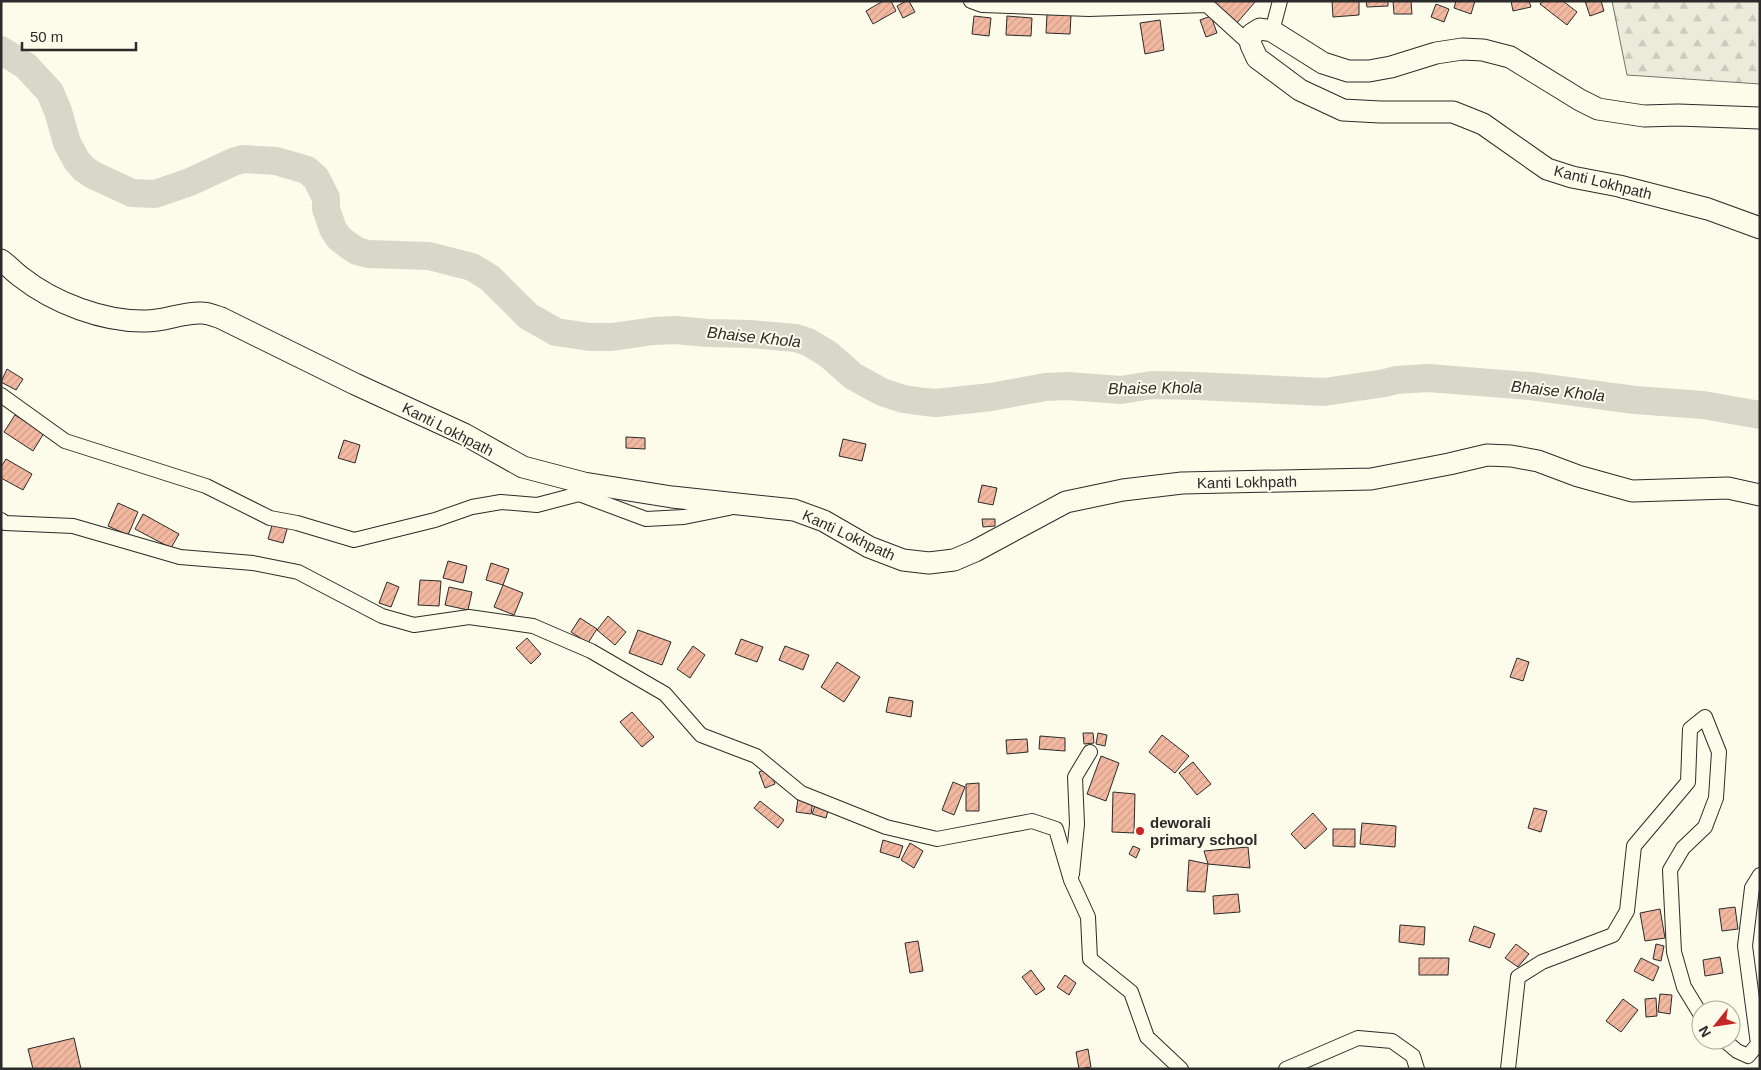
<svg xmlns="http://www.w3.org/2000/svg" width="1761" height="1070" viewBox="0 0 1761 1070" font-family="Arial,sans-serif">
  <defs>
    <pattern id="forest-firs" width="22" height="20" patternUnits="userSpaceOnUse" patternTransform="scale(1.25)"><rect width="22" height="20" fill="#ecebdb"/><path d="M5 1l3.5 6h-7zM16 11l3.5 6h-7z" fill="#cbcabc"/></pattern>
    <pattern id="building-hatch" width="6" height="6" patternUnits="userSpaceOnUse" patternTransform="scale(1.25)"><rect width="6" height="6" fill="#f2b8a0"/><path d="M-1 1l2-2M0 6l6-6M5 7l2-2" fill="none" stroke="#d09e8a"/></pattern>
  </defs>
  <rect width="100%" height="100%" fill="#fdfbea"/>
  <path fill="url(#forest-firs)" stroke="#74746e" d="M1612,1H1760V84L1627,75Z"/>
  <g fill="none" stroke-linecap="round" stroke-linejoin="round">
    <path stroke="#d8d7c9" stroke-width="28" d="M1,50L26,66L50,92L58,111L67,143L77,161L84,169L93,175L132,193L155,194L190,182L233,162L243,159L276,161L307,170L316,178L326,198V209L333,229L339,238L348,245L357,251L368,254L429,256L472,267L490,278L528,316L556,332L590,337H612L654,331L675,330L708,333L750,334L796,338L808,342L828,354L853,376L882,392L903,399L925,402L936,403L991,397L1045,387L1067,386L1121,390L1152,385L1197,386L1324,392L1385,383L1396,380L1428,378L1530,386L1635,400L1703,405L1760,415"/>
  </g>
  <g fill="url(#building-hatch)" stroke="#2b2b2b">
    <path d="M883,1H891L896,11L873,24L866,11Z"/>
    <path d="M906,1H909L915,12L903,18L897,6Z"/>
    <path d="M1215,1H1254L1255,2L1236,24L1213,4Z"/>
    <path d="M1332,1H1359V15L1333,17Z"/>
    <path d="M1366,1H1388V6L1367,7Z"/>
    <path d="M1393,1H1411L1412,14H1394Z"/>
    <path d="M1456,1H1475L1471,14L1454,8Z"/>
    <path d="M1511,1H1529L1531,7L1513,11Z"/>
    <path d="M1542,1H1563L1577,12L1567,25L1540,4Z"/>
    <path d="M1585,1H1601L1604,11L1590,16Z"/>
    <path d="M1436,4L1449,9L1444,22L1431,17Z"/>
    <path d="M1047,14L1071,15L1070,34L1046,33Z"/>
    <path d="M974,16L991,18L989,36L972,34Z"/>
    <path d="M1007,16L1032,18L1031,36L1006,35Z"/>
    <path d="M1211,16L1217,33L1206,37L1200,20Z"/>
    <path d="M1160,20L1164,50L1145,54L1140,23Z"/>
    <path d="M7,369L23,379L16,390L1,382Z"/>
    <path d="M15,415L44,433L33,451L4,432Z"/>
    <path d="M626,437L645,438V449L626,448Z"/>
    <path d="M843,439L866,444L862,461L839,456Z"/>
    <path d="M344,440L360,445L355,463L338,458Z"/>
    <path d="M6,459L32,474L23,490L1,478V467Z"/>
    <path d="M982,485L997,488L993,505L978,502Z"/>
    <path d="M118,503L138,512L128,535L108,526Z"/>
    <path d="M143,514L179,534L171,548L135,529Z"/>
    <path d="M982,519H995V526L983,527Z"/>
    <path d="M273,522L288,526L283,543L268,539Z"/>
    <path d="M448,561L467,566L463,583L443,578Z"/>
    <path d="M491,563L509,569L503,585L486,580Z"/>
    <path d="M420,580L441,581L439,606L418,605Z"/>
    <path d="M387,582L399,587L391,607L379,603Z"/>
    <path d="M503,585L523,593L514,615L494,607Z"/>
    <path d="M449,587L472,592L468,610L445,605Z"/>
    <path d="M608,616L626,632L615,645L597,630Z"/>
    <path d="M580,618L597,629L588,643L571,632Z"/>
    <path d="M638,630L671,642L662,665L629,653Z"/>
    <path d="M527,638L541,654L531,664L516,648Z"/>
    <path d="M741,639L763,647L757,662L735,654Z"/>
    <path d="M693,646L705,655L690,678L677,669Z"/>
    <path d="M785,646L809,655L803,670L779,660Z"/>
    <path d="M1517,658L1529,662L1523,681L1510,677Z"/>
    <path d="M837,662L860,677L844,702L821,687Z"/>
    <path d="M889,697L913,701L911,717L886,712Z"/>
    <path d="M632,712L654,737L642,747L620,722Z"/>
    <path d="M1083,733H1093L1094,743L1084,744Z"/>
    <path d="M1098,733L1107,735L1105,746L1096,744Z"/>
    <path d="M1162,735L1189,756L1175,773L1149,752Z"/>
    <path d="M1040,736L1065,738V751L1039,749Z"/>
    <path d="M1027,739L1028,752L1007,754L1006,740Z"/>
    <path d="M1101,756L1119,763L1106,801L1087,794Z"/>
    <path d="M1193,762L1211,784L1197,795L1179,773Z"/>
    <path d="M769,768L775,784L765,788L759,772Z"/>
    <path d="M953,782L965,787L954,815L942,810Z"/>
    <path d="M979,783V811H966V784Z"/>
    <path d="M1113,792L1135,794L1134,833L1112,832Z"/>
    <path d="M798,799L813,801L811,814L796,812Z"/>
    <path d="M760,801L784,820L778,828L754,808Z"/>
    <path d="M816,803L829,807L826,818L812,814Z"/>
    <path d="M1534,808L1547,811L1541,832L1528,828Z"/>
    <path d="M1313,813L1327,829L1305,849L1291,834Z"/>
    <path d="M1362,823L1396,826L1395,847L1360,844Z"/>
    <path d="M1333,829H1355V847L1333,846Z"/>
    <path d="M883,840L903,846L899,858L880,852Z"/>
    <path d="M910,843L923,851L914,868L901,860Z"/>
    <path d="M1133,846L1140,849L1136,858L1129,854Z"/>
    <path d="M1248,847L1250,868L1208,864L1204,851Z"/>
    <path d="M1189,860L1208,864L1205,892L1187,891Z"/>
    <path d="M1238,894L1240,912L1214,914L1213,896Z"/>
    <path d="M1735,907L1738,929L1722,931L1719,909Z"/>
    <path d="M1660,909L1665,938L1645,941L1640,913Z"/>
    <path d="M1400,925L1425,927L1424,945L1399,942Z"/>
    <path d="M1474,926L1495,934L1490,948L1469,941Z"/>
    <path d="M918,941L923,971L910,973L905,943Z"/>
    <path d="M1516,944L1529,954L1518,967L1505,958Z"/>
    <path d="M1656,944L1664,946L1661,961L1653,959Z"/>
    <path d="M1720,957L1723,973L1705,976L1703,960Z"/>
    <path d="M1419,958H1449L1448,975H1419Z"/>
    <path d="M1641,958L1659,967L1653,981L1634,971Z"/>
    <path d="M1031,970L1045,989L1036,995L1022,977Z"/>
    <path d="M1065,975L1076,983L1069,995L1057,987Z"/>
    <path d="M1660,994L1672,995L1670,1014L1658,1012Z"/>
    <path d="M1656,998L1657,1016L1646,1017L1645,999Z"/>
    <path d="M1623,999L1638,1010L1621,1032L1606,1021Z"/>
    <path d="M74,1038L81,1069H33L28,1049Z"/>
    <path d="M1088,1049L1091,1067L1079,1069L1076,1052Z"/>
  </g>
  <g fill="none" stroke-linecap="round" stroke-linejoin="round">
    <g stroke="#2b2b2b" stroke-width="16">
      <g id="minor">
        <path d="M971,1L982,5L1089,9L1207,5L1251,45"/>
        <path d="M1272,31L1280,1"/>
        <path d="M1,395L65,441L206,486L270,518L297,523L354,540L435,520L472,507L501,502L537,505L579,494L646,519L684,517L729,508"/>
        <path d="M1,520L5,523L73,526L180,557L253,563L298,572L382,616L414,625L469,617L533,626L591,651L665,694L701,735L756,756L801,793L886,827L937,839L1032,821L1056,829L1071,880L1088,917L1090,959L1131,992L1147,1037L1181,1069"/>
        <path d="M1072,874L1077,824L1075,777L1090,752"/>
        <path d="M1724,1040L1737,1051L1748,1056L1758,1044L1745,946L1752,888L1760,875"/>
        <path d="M1286,1069L1358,1038L1392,1041L1413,1056L1417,1069"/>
        <path d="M1508,1069L1518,977L1542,962L1613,935L1627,911L1634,846L1688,782L1690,729L1705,717L1719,752L1716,798L1705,827L1683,848L1670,870L1674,952L1684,987L1701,1015"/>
      </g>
    </g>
    <g stroke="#2b2b2b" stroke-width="23">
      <g id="primary">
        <path d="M1760,118L1678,115L1644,116L1598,109L1580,100L1510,57L1483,50L1462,49L1436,53L1391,67L1369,71H1348L1323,63L1272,31L1260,29L1252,34L1250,39L1251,45L1257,58L1300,90L1343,110L1380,112H1453L1483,124L1547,169L1572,177L1619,186L1708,209L1760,228"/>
        <path d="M1,260C8,265 14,272 21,277C54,303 104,322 146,321C165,321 183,312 202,313C208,313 215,316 221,318L355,384L464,434L523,467L584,483L672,497L794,510L824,521L869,547L903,560L929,563L954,560L975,551L1066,502L1123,490L1182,483L1371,479L1449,464L1487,455L1511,456L1538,461L1578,476L1632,491L1728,488L1760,495"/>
      </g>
    </g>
    <use href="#minor" stroke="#fdfbea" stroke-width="14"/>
    <use href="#primary" stroke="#fdfbea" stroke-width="21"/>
  </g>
  <circle fill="#c62828" stroke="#fdfbea" stroke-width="2" cx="1140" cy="831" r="5"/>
  <g text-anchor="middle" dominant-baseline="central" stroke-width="4" stroke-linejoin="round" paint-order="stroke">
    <g font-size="15" fill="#2b2b2b" stroke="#fdfbea">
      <text transform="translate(1603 182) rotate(14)">Kanti Lokhpath</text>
      <text transform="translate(448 429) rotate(27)">Kanti Lokhpath</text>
      <text transform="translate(1247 482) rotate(-1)">Kanti Lokhpath</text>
      <text transform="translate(849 535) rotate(25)">Kanti Lokhpath</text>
    </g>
    <g font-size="15" font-weight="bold" fill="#2b2b2b" stroke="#fdfbea" text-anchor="start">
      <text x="1150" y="822">deworali<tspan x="1150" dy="17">primary school</tspan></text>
    </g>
    <g font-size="16" font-style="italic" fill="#2b2b2b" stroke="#fdfbea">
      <text transform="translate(754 337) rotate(6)">Bhaise Khola</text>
      <text transform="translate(1155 388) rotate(-1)">Bhaise Khola</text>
      <text transform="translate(1558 391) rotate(6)">Bhaise Khola</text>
    </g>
  </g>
  <rect width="1761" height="1070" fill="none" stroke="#2b2b2b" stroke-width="5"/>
  <g transform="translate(1716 1025) rotate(240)"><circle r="24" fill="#fdfbea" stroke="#a9a89e"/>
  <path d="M0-4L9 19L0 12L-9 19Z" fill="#c62828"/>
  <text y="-8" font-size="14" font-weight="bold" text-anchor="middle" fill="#2b2b2b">N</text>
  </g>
  <path d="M22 42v8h114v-8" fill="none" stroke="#2b2b2b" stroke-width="2.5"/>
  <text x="30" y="42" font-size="15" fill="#2b2b2b" stroke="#fdfbea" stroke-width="4" paint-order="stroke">50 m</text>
</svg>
